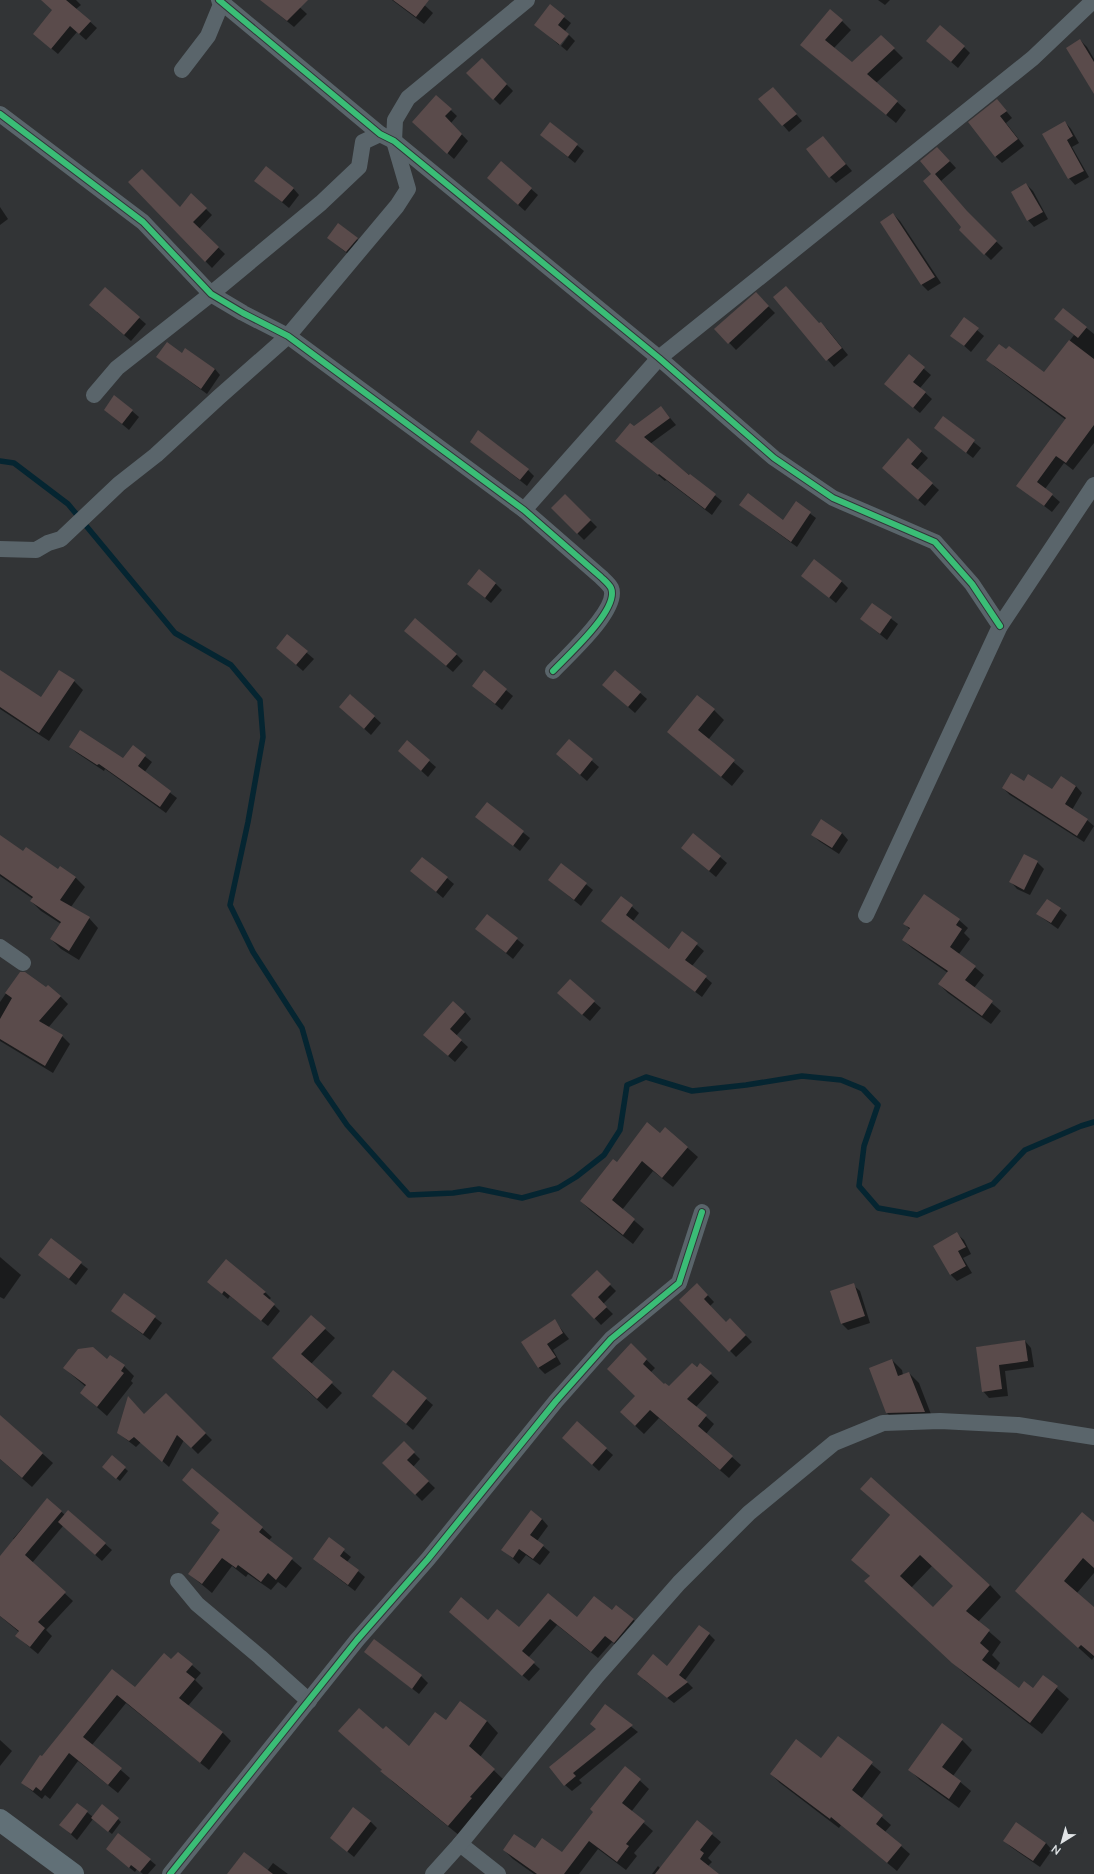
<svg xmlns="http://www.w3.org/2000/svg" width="1094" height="1874" viewBox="0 0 1094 1874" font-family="Mulish,sans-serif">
  <rect width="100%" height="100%" fill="#323436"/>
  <g fill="#0007" fill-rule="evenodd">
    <path d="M50,0H76L81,5L76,9L97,28L86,40L77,32L58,54L34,34L53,10Z"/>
    <path d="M261,0H292L307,14L294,27Z"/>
    <path d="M392,0H419L433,13L424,24Z"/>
    <path d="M878,0H890L885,5Z"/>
    <path d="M550,6L571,23L565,31L568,34L559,45L535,24Z"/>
    <path d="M842,21L851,30L834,48L852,64L881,36L903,58L876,83L906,110L896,123L801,45Z"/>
    <path d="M569,35L575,41L567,51L561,46Z"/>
    <path d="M1080,40L1087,47L1094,59V92Z"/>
    <path d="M927,41L964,47L970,53L958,68Z"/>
    <path d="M482,59L513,91L500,105L467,73Z"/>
    <path d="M779,94L802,121L789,132L760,99Z"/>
    <path d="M436,96L457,116L451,123L468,141L454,159L420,128Z"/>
    <path d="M997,100L1012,118L1006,123L1024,146L1002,163L995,156Z"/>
    <path d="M1065,122L1071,129L1079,143L1072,147L1089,177L1075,185L1069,178Z"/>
    <path d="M550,123L584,151L575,163L541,135Z"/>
    <path d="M823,137L852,171L836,183L830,177Z"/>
    <path d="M944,155L956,168L941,181L972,218L1003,248L991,260L960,230L963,227L933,174Z"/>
    <path d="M501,163L538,195L525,211L488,178Z"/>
    <path d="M256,181L293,188L299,195L289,208Z"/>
    <path d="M129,182L180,209L192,195L212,215L199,229L225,254L212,268Z"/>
    <path d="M1026,184L1033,191L1048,219L1034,227L1028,220Z"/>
    <path d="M0,207L8,219L0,225Z"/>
    <path d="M893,214L900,221L941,283L928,291L922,285L882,222Z"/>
    <path d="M328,238L357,239L363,245L353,258Z"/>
    <path d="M786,287L819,324L821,323L827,329L848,355L834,367L774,297Z"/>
    <path d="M105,288L146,324L131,341L97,312Z"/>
    <path d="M756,294L775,313L736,350L716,329Z"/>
    <path d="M1063,309L1094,334V443L1073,470L1064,463L1045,489L1060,502L1052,512L1018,486L1066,420L995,367L988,360L1045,374L1074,335L1055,319Z"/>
    <path d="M964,319L984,336L971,352L952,335Z"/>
    <path d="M182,354L215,369L220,375L207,394L157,357Z"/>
    <path d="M909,356L931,375L920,388L932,399L920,413L892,390Z"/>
    <path d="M661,407L676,425L650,444L722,501L712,515L666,480L665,481L617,441Z"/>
    <path d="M105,410L132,411L139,417L129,430Z"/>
    <path d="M943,417L981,448L973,458L935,428Z"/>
    <path d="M908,439L928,458L917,470L939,490L925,506L889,474Z"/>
    <path d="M471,442L528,470L534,476L527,486Z"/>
    <path d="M565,495L597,527L584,540L552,508Z"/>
    <path d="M796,503L816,518L797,547L740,505L783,521Z"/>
    <path d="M802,575L841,581L848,588L836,603Z"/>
    <path d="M468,584H496L502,590L491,603Z"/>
    <path d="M872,604L898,624L887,640L861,619Z"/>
    <path d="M287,636L314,659L303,671L277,648Z"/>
    <path d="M412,637L456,654L463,661L453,672Z"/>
    <path d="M0,671L41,698L74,681L83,690L49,741L0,709Z"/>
    <path d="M615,671L647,699L635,713L610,691Z"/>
    <path d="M484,672L513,696L502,710L480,692Z"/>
    <path d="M351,695L381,723L371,735L347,713Z"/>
    <path d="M714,710L724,720L708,740L744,771L732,786L668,732Z"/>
    <path d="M569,741L599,767L587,781L564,761Z"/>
    <path d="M407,742L436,767L428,777L406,757Z"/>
    <path d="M70,747L124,760L133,747L152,762L144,773L177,798L166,813L105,769L104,771L77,753Z"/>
    <path d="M1061,777L1076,786L1082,793L1072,810L1087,820L1094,826L1084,842L1010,795L1003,788L1024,782L1052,791Z"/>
    <path d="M487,804L530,838L520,851L477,817Z"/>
    <path d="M842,833L848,840L839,854L819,841L812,834Z"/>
    <path d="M0,836L23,853L76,878L85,887L71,907L89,918L98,928L79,960L61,949L51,939L61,924L41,911L31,901L33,899L0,876Z"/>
    <path d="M689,854L720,857L727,863L716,877Z"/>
    <path d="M1037,862L1044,869L1030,895L1017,889L1011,882Z"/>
    <path d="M561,864L593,890L581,906L549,880Z"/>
    <path d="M412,871L447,878L454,884L443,898Z"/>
    <path d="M621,897L639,913L633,921L670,950L683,933L704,951L692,966L712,983L702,997L602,921Z"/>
    <path d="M1060,909L1067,915L1058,929L1037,914Z"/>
    <path d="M488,915L524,945L513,959L477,929Z"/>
    <path d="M959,920L968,928L964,933L970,939L959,954L984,975L974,988L1001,1011L991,1024L948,993L939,984L948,973L912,948L903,940L910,930L905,924Z"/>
    <path d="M20,973L60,996L68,1004L48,1028L62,1036L70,1044L53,1073L0,1041V1002Z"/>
    <path d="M570,981L601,1008L590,1021L565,1000Z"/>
    <path d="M465,1012L471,1019L456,1036L468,1047L455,1062L431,1041Z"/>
    <path d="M665,1128L698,1157L673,1187L653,1171L622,1210L644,1229L633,1244L591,1211L581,1201L617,1163L660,1135Z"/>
    <path d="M957,1234L964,1240L971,1254L963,1258L972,1273L957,1281L951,1275Z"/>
    <path d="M51,1240L88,1269L76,1285L40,1255Z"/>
    <path d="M0,1257L21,1275L4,1299L0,1297Z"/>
    <path d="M597,1272L616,1291L603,1304L613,1314L601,1325L573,1295Z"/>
    <path d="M697,1284L714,1302L710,1306L726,1323L730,1319L752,1342L736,1357L681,1300Z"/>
    <path d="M853,1285L860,1291L870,1323L848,1330L841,1323Z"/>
    <path d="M215,1288L265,1292L271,1298L269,1300L280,1311L268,1326L230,1296L228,1299Z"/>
    <path d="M124,1294L162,1323L150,1340L112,1311Z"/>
    <path d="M554,1320L569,1339L553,1350L561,1364L545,1374L539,1368L522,1342Z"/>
    <path d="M325,1329L335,1338L311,1364L342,1393L327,1409L283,1368Z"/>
    <path d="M1025,1341L1031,1348L1034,1367L1005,1371L1008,1396L989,1398L983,1391L977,1347Z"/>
    <path d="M631,1345L655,1368L650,1373L664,1385L669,1388L700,1364L719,1382L696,1407L714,1424L706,1434L741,1465L729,1478L659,1418L644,1434L629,1420L636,1396Z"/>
    <path d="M107,1360L124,1366L134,1376L131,1381L133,1383L107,1416L81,1393L86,1387L64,1368Z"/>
    <path d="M892,1360L902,1370L903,1375L909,1373L919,1383L934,1422L897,1423L887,1413Z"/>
    <path d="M393,1371L433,1405L413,1430L373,1396Z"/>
    <path d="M166,1394L212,1440L198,1454L184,1440L169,1467L141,1442L136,1447L118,1433L145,1415Z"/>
    <path d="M0,1416L53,1463L32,1487L0,1459Z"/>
    <path d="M577,1423L613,1455L599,1471L570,1444Z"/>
    <path d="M404,1443L420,1459L413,1467L435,1488L422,1501L384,1463Z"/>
    <path d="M112,1457L128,1471L120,1481L106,1470Z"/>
    <path d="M862,1489L990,1585L1001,1597L978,1622L1001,1642L992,1655L1000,1663L995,1671L1019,1689H1033L1043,1676L1069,1699L1042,1734L965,1674L878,1593L870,1576L853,1560L891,1516ZM932,1566L954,1586L933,1608L911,1588Z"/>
    <path d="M47,1499L65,1515L68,1511L112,1550L102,1561L63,1526L32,1563L73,1601L46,1630L52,1636L38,1654L16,1636L19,1632L0,1616V1557L15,1540L13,1539Z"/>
    <path d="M542,1519L548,1526L537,1541L550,1552L540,1565L526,1555L519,1564L502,1549Z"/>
    <path d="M212,1523L262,1528L272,1537L269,1540L302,1568L286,1588L278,1582L271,1590L248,1574L246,1577L232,1566L212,1593L189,1574L221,1531Z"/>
    <path d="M1094,1524V1573L1077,1593L1094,1608V1657L1092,1660L1016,1591Z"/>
    <path d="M329,1539L351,1557L347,1562L365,1577L355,1591L321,1565Z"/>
    <path d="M548,1594L577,1619L613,1611L633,1619L639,1626L621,1649L612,1642L598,1658L557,1625L528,1658L540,1669L529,1681L456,1618L488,1621L519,1629Z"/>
    <path d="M709,1634L715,1640L685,1680L693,1688L674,1703L644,1680L668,1667Z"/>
    <path d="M366,1652L421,1676L428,1683L419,1694Z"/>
    <path d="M178,1653L201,1673L195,1680L203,1688L188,1706L223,1733L231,1741L209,1770L126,1703L92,1745L130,1778L118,1793L78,1761L50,1799L45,1795L42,1799L22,1783L112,1670L135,1689L172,1661Z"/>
    <path d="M605,1706L638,1732L579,1780L582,1783L572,1791L565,1785L597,1730Z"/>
    <path d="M487,1721L498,1733L480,1757L505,1781L460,1836L393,1782L382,1770L339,1731H383L409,1747L446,1722Z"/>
    <path d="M838,1737L881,1772L861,1799L891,1825L885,1832L910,1854L897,1871L841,1825L839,1828L780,1783L771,1774L821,1759Z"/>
    <path d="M0,1740L12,1751L0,1766Z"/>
    <path d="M962,1740L972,1750L953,1776L971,1791L959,1808L920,1780L910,1770Z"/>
    <path d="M625,1767L649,1789L631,1812L653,1831L634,1853L637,1856L626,1870L598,1849L579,1874H534L513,1859L504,1850H535L563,1853L594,1812Z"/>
    <path d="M77,1804L93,1817L118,1819L121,1822L112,1834L93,1819L77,1840L61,1825Z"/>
    <path d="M370,1821L377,1828L354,1857L331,1838Z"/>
    <path d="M697,1822L721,1842L708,1858L712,1862L708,1866L716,1874H652L658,1866L661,1869Z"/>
    <path d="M1004,1841L1046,1843L1052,1850L1040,1867L1011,1847Z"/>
    <path d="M112,1854L150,1860L156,1865L148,1874H143L137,1869L135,1872Z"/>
    <path d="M273,1863L288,1874H234L267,1871Z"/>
  </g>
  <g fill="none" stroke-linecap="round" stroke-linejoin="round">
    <path stroke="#052531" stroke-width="5.5" d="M0,461L14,463L68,504L175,633L231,665L260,700L263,737L248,822L230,905L253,952L302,1028L317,1081L347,1125L409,1195L453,1193L479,1189L522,1198L558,1188L576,1177L604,1155L620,1130L627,1085L646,1077L692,1091L746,1085L802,1076L841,1080L863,1089L878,1105L864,1146L859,1186L878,1208L917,1215L993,1184L1025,1150L1081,1126L1094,1122"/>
  </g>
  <g fill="#5a4b4b" fill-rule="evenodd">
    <path d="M41,0H66L91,21L79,34L70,26L51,49L33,34L52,10Z"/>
    <path d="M260,0H308L287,21Z"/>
    <path d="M393,0H429L416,17Z"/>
    <path d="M550,4L565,16L558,25L569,34L560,45L534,25Z"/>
    <path d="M830,9L843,20L825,40L852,62L881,35L895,48L867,74L898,101L886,115L800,45Z"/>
    <path d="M940,25L965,46L951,62L926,41Z"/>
    <path d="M1080,39L1094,62V94L1066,48Z"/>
    <path d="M482,58L507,84L493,100L466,73Z"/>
    <path d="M773,87L797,114L782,126L758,99Z"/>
    <path d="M436,95L452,109L445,116L462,134L447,154L412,122Z"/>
    <path d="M997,99L1007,111L1000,116L1018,139L995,157L968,122Z"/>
    <path d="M1065,121L1073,136L1067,140L1084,171L1068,179L1042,134Z"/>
    <path d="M550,122L578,144L568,157L540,135Z"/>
    <path d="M823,136L846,164L829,178L806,149Z"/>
    <path d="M937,147L950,161L935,174L967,211L997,241L984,255L959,230L961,227L923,181L931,174L920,161Z"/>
    <path d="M501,161L532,188L518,205L487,178Z"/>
    <path d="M266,166L294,188L282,202L254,181Z"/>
    <path d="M142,169L180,207L191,193L207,208L193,222L219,247L205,262L128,182Z"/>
    <path d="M1026,183L1043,212L1027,221L1011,192Z"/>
    <path d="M893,213L935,277L921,285L880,222Z"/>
    <path d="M338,223L358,238L346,252L327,238Z"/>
    <path d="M786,286L819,323L821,322L842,348L826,361L773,297Z"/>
    <path d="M105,287L140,317L124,335L89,305Z"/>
    <path d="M756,292L769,306L728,344L714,329Z"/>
    <path d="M1063,308L1087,327L1078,338L1054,319Z"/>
    <path d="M964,317L979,328L964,346L950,336Z"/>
    <path d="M1069,340L1094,359V425L1066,463L1056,456L1037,482L1053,494L1044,506L1016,486L1066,418L986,360L999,344L1006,349L1009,346L1044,372Z"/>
    <path d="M167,342L182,353L185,348L215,369L201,389L156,357Z"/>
    <path d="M909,354L925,367L913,382L926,392L913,408L884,384Z"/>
    <path d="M114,395L133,410L122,424L104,410Z"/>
    <path d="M661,406L670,418L644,437L689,475L690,474L716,494L705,509L659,474L658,475L615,441L630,423L634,426Z"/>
    <path d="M943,416L975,440L966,453L934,428Z"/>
    <path d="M478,430L529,469L520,480L470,442Z"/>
    <path d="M908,438L922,451L911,464L933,483L918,500L882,468Z"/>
    <path d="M748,493L783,520L796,501L811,512L791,542L739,505Z"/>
    <path d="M565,494L591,520L577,534L551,508Z"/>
    <path d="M814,559L842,581L829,598L801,576Z"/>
    <path d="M479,569L496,583L485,598L467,584Z"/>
    <path d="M872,603L892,617L880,634L860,619Z"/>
    <path d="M415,618L457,654L446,666L404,631Z"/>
    <path d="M287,634L308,651L296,665L276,648Z"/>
    <path d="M0,670L41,697L59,670L75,680L39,733L0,707Z"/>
    <path d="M484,670L507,689L495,704L472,686Z"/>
    <path d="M615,670L641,692L628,707L602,685Z"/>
    <path d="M350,694L375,716L364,729L339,707Z"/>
    <path d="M697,695L715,709L698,730L735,760L721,777L667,732Z"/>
    <path d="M80,730L123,758L133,745L146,755L138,766L171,791L160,807L99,764L97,765L69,747Z"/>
    <path d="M569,739L593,759L580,775L556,754Z"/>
    <path d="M407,740L430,760L421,771L398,751Z"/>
    <path d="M1011,773L1024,781L1028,774L1052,789L1061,776L1076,786L1065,804L1088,819L1077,836L1002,788Z"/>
    <path d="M487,802L524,831L513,846L475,817Z"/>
    <path d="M821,819L842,833L832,848L811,835Z"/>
    <path d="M693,833L721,856L709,871L681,848Z"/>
    <path d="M0,835L23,851L26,847L58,869L60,866L76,877L60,900L90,917L69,951L50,939L61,922L30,901L33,897L0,874Z"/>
    <path d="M1024,854L1038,861L1024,890L1009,882Z"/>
    <path d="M422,857L448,877L436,892L410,871Z"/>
    <path d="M561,863L587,883L574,900L548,880Z"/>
    <path d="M924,894L960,919L956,925L962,929L950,947L976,966L965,980L993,1001L982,1016L938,984L948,971L902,940L910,928L903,924Z"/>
    <path d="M621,896L633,905L626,915L669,949L682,931L698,943L685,960L707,976L695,992L601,921Z"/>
    <path d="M1047,899L1061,908L1051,923L1036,914Z"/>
    <path d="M487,914L518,938L506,953L475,929Z"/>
    <path d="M20,972H25L46,987L48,985L61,996L39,1021L63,1035L45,1066L0,1039V1019L12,998L5,993Z"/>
    <path d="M570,979L595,1001L582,1015L557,993Z"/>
    <path d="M453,1001L465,1012L450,1029L462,1040L448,1056L423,1035Z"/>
    <path d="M647,1122L660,1133L665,1127L688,1147L662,1178L642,1161L612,1200L635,1219L623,1235L580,1201L613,1159L617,1162Z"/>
    <path d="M957,1232L966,1247L958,1251L966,1266L950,1275L933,1246Z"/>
    <path d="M51,1238L82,1262L69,1279L38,1255Z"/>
    <path d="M226,1259L266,1292L263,1294L275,1304L261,1321L224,1291L222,1294L207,1282Z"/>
    <path d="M597,1270L611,1284L598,1297L607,1307L594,1319L571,1295Z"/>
    <path d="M697,1283L708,1295L704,1299L726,1322L730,1318L746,1335L729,1352L679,1300Z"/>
    <path d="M854,1283L865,1316L841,1324L830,1291Z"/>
    <path d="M124,1293L156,1316L143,1334L111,1311Z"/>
    <path d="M311,1315L326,1328L301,1354L333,1382L317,1399L272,1358Z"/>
    <path d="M555,1319L563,1333L547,1344L556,1357L538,1368L521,1342Z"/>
    <path d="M1025,1340L1028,1361L999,1365L1002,1389L982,1392L976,1347Z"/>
    <path d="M631,1343L647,1359L643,1364L664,1384L665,1383L669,1386L692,1363L697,1367L700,1363L712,1373L687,1399L707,1415L698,1426L733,1456L720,1470L650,1410L635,1426L620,1412L635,1396L607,1369Z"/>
    <path d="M93,1347L107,1359L110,1355L125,1365L121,1371L124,1373L97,1407L80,1393L86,1385L63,1368L78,1349Z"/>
    <path d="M892,1359L898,1376L909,1372L925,1412L886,1413L869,1368Z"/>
    <path d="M393,1370L427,1398L406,1424L372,1396Z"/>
    <path d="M166,1393L206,1433L191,1448L177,1435L162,1462L134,1437L129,1441L117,1433L128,1396L144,1414Z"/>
    <path d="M0,1415L43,1453L22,1478L0,1459Z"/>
    <path d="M577,1421L607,1448L592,1465L562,1438Z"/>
    <path d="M404,1441L415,1452L407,1460L429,1481L415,1495L382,1463Z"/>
    <path d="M112,1455L126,1467L116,1479L102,1467Z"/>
    <path d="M192,1468L263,1527L259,1532L293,1558L276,1580L268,1573L261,1582L238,1565L236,1568L222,1558L202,1584L188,1574L220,1530L211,1523L219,1513L182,1480Z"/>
    <path d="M871,1477L990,1585L966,1611L990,1630L980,1643L989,1651L982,1660L1019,1688L1024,1681L1033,1688L1043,1675L1058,1686L1030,1723L952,1663L864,1581L870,1576L851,1560L890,1515L860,1489ZM920,1555L953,1586L933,1607L900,1576Z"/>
    <path d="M47,1498L62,1511L25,1555L66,1592L38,1622L45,1628L30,1647L15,1636L19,1631L0,1616V1556Z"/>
    <path d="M68,1510L106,1543L95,1555L58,1522Z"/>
    <path d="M531,1510L542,1519L530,1535L544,1545L533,1559L519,1549L513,1558L501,1550Z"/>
    <path d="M1082,1512L1094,1522V1568L1083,1558L1064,1581L1094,1607V1656L1081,1645L1078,1648L1015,1591Z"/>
    <path d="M329,1537L345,1549L340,1556L359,1570L348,1585L313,1559Z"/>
    <path d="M548,1593L577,1617L594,1596L612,1610L616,1605L634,1619L614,1643L605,1636L591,1652L550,1619L522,1651L535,1662L522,1676L449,1612L461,1597L488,1620L497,1609L519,1627Z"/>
    <path d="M699,1625L710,1633L679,1675L688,1682L667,1698L637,1674L653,1654L667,1666Z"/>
    <path d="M374,1639L422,1675L412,1689L364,1652Z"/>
    <path d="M178,1652L193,1664L186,1672L195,1679L179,1698L223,1732L200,1763L117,1695L83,1737L122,1768L108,1785L69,1753L41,1791L36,1787L33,1791L21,1783L40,1755L42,1756L112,1669L135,1687L164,1653L171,1659Z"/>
    <path d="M460,1701L487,1721L469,1746L495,1769L470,1797L472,1798L448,1826L380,1771L382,1770L338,1731L359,1708L383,1729L386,1726L409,1746L435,1712L446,1720Z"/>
    <path d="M605,1704L633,1725L573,1773L576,1776L564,1786L549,1767L596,1729L590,1724Z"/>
    <path d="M942,1723L963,1739L942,1767L961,1781L949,1799L908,1770Z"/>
    <path d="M838,1736L873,1762L852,1790L883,1815L876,1824L902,1845L887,1863L831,1817L830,1819L770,1774L796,1739L821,1758Z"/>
    <path d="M625,1766L641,1779L622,1803L645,1821L626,1844L629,1846L617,1862L589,1841L564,1874H537L503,1850L514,1834L535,1848L542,1838L562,1852L593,1812L590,1809Z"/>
    <path d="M77,1803L88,1811L71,1834L59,1825Z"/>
    <path d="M102,1804L119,1818L108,1832L91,1818Z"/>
    <path d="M353,1807L371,1821L347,1852L330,1838Z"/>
    <path d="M697,1820L713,1833L700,1850L704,1853L700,1859L719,1874H655Z"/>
    <path d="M1016,1822L1046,1843L1033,1861L1003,1841Z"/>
    <path d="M118,1833L151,1859L140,1872L131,1865L129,1868L106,1849Z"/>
    <path d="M244,1852L273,1874H227Z"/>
  </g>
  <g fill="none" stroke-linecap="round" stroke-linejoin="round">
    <g stroke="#5a656b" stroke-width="16">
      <path d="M219,0L380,134L394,141L659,358L774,458L833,498L935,542L972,584L1000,626"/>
      <path d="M182,70L208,36L222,2"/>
      <path d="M0,114L143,222L211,294L243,313L288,336L524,510L601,577C604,580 609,584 611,588C620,609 567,656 553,671"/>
      <path d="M94,395L117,368L211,294L321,203L359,167L363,142L380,134"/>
      <path d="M524,510L659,358L1033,58L1094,0"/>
      <path d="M0,549L36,550L48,543L61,539L119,484L156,455L219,397L288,336L397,206L408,189L394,141L395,120L408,98L527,0"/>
      <path d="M866,915L1000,626L1094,485"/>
      <path d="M0,947L23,963"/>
      <path d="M178,1581L197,1604L260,1657L309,1701"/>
      <path d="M460,1844L498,1874"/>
      <path d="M170,1874L357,1640L428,1559L556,1401L611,1339L679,1283L702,1212"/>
      <path d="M433,1874L460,1844L597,1676L679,1583L749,1513L834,1443L883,1423L940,1421L1018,1425L1094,1437"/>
    </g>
    <path stroke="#617077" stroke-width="22" d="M0,1820L73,1874"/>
    <g stroke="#303538" stroke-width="8">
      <g id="cycleway">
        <path d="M219,0L380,134L394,141L659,358L774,458L833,498L935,542L972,584L1000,626"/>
        <path d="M0,114L143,222L211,294L243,313L288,336L524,510L601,577C604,580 609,584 611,588C620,609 567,656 553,671"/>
        <path d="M170,1874L357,1640L428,1559L556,1401L611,1339L679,1283L702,1212"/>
      </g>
    </g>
    <use href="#cycleway" stroke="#3abd76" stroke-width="6"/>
  </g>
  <g transform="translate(1062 1842) rotate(217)" stroke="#303538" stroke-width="3" paint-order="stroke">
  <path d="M0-3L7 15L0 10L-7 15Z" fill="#e1e4e6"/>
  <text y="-6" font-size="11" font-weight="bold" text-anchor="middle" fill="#e1e4e6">N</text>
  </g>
</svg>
